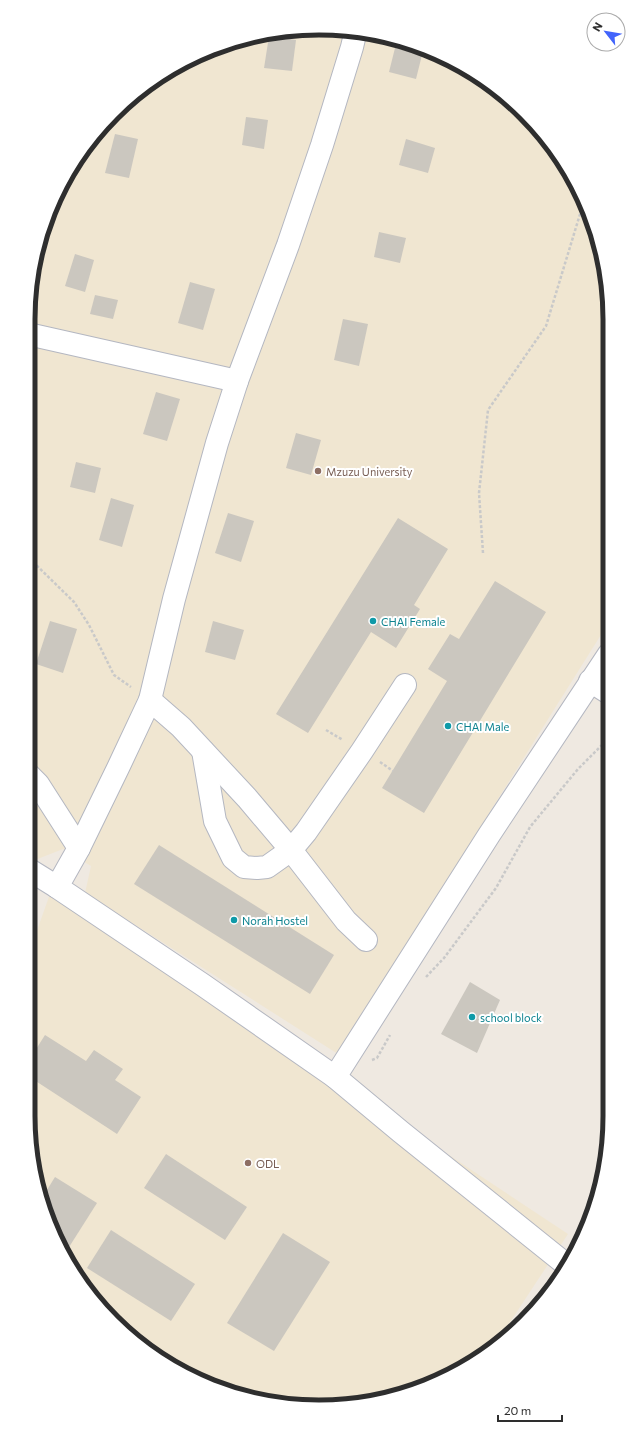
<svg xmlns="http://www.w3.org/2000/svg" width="638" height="1435" viewBox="0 0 638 1435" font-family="Commissioner,sans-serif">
  <rect width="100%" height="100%" fill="#efe9e1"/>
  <g fill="#f0e6d1">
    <path d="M300,29L357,31L413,44L496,88L550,142L588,207L607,281L609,622L338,1054L85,893L91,866L63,849L35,860L28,856V319L44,225L67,173L100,127L142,88L191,58L244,38Z"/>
    <path d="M51,891L568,1234L497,1342L464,1368L412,1392L357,1404L262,1401L174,1368L100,1308L67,1261L44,1210L28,1116V956Z"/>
  </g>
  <g fill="#cbc7bf">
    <path d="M269,36L296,40L292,71L264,68Z"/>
    <path d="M395,48L422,55L416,79L389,72Z"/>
    <path d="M246,117L268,120L264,149L242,145Z"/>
    <path d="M115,134L138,139L129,178L105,173Z"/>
    <path d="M406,139L435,148L428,173L399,165Z"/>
    <path d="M379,232L406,238L400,263L374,257Z"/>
    <path d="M75,254L94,260L85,292L65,286Z"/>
    <path d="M190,282L215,289L203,330L178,323Z"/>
    <path d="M95,295L118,300L113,319L90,314Z"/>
    <path d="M343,319L368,324L359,366L334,360Z"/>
    <path d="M156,392L180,399L167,441L143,434Z"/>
    <path d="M296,433L321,440L311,475L286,468Z"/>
    <path d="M76,462L101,468L95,493L70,487Z"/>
    <path d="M111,498L134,505L122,547L99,540Z"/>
    <path d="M228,513L254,521L241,562L215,553Z"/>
    <path d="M398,518L448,549L414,605L420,609L396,648L371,632L308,733L276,714Z"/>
    <path d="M495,581L546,612L424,813L382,788L447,681L428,669L450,634L459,639Z"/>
    <path d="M50,621L77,629L63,673L36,664Z"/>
    <path d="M213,621L244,630L235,660L205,652Z"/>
    <path d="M159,845L334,955L310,994L134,884Z"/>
    <path d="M470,982L500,1000L477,1053L441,1034Z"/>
    <path d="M45,1035L86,1061L94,1050L123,1069L115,1080L141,1097L117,1134L28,1076V1062Z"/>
    <path d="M166,1154L247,1207L225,1240L144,1188Z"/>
    <path d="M55,1177L97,1203L64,1255L44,1210L42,1198Z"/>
    <path d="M111,1230L195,1284L171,1321L87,1268Z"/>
    <path d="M283,1233L330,1262L274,1351L227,1323Z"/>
  </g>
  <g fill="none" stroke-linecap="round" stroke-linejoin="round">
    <g stroke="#b4b7c1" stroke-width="24">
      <g id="minor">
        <path d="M28,334L237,381"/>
        <path d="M590,681L609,693"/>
        <path d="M150,700L181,727L247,798L291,850L346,921L366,940"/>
        <path d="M203,751L215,821L233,858L244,867L257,868L267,867L291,850L306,832L362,751L405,685"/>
        <path d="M28,774L38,784L79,848"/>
        <path d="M28,869L57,887L203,985L335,1077L401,1132L568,1266"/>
        <path d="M57,887L79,848L118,768L150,700L174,599L217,443L237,381L288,245L322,145L352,47L356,30"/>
        <path d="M335,1077L489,835L609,654"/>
      </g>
    </g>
    <g stroke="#c9c9c9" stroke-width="2.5" stroke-dasharray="3 2" stroke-linecap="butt">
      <path d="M28,414L32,423L36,477L31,560L74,602L89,625L114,675L131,687"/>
      <path d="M483,553L479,493L488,410L546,326L584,201"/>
      <path d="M326,730L343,740"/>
      <path d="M380,762L393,771"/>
      <path d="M426,977L444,958L496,888L530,827L578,769L609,738"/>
      <path d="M372,1060L377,1058L390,1035"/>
    </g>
    <use href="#minor" stroke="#fff" stroke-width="22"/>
  </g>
  <g fill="#8d6e63" stroke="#fff" stroke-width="1.5">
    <circle cx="318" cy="471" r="4"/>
    <circle cx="248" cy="1163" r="4"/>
  </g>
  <g fill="#0f9aa8" stroke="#fff" stroke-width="1.5">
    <circle cx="373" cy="621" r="4"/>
    <circle cx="448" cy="726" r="4"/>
    <circle cx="234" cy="920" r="4"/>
    <circle cx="472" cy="1017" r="4"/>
  </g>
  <g text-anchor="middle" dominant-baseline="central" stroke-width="4" stroke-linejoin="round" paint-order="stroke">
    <g font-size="11" fill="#785e54" stroke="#fff" text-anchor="start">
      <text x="326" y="471">Mzuzu University</text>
      <text x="256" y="1163">ODL</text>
    </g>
    <g font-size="11" fill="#0d838f" stroke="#fff" text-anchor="start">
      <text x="381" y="621">CHAI Female</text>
      <text x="456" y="726">CHAI Male</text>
      <text x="242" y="920">Norah Hostel</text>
      <text x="480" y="1017">school block</text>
    </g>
  </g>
  <path d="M0 0H638V1435H0ZM319 35H319A284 284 0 0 1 603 319V1116A284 284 0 0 1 319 1400H319A284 284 0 0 1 35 1116V319A284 284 0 0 1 319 35Z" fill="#fff" fill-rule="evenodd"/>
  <path fill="none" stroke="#2e2e2e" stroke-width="5" d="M319 35H319A284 284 0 0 1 603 319V1116A284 284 0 0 1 319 1400H319A284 284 0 0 1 35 1116V319A284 284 0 0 1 319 35Z"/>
  <g transform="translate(606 32) rotate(301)"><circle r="19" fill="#ffffff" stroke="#ababab"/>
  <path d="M0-3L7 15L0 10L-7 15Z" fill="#4264fb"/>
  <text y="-6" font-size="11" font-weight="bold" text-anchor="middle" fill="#2e2e2e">N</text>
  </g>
  <path d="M498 1415v6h64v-6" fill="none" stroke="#2e2e2e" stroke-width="2"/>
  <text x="504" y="1415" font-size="12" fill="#2e2e2e" stroke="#ffffff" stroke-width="3" paint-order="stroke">20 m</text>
</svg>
